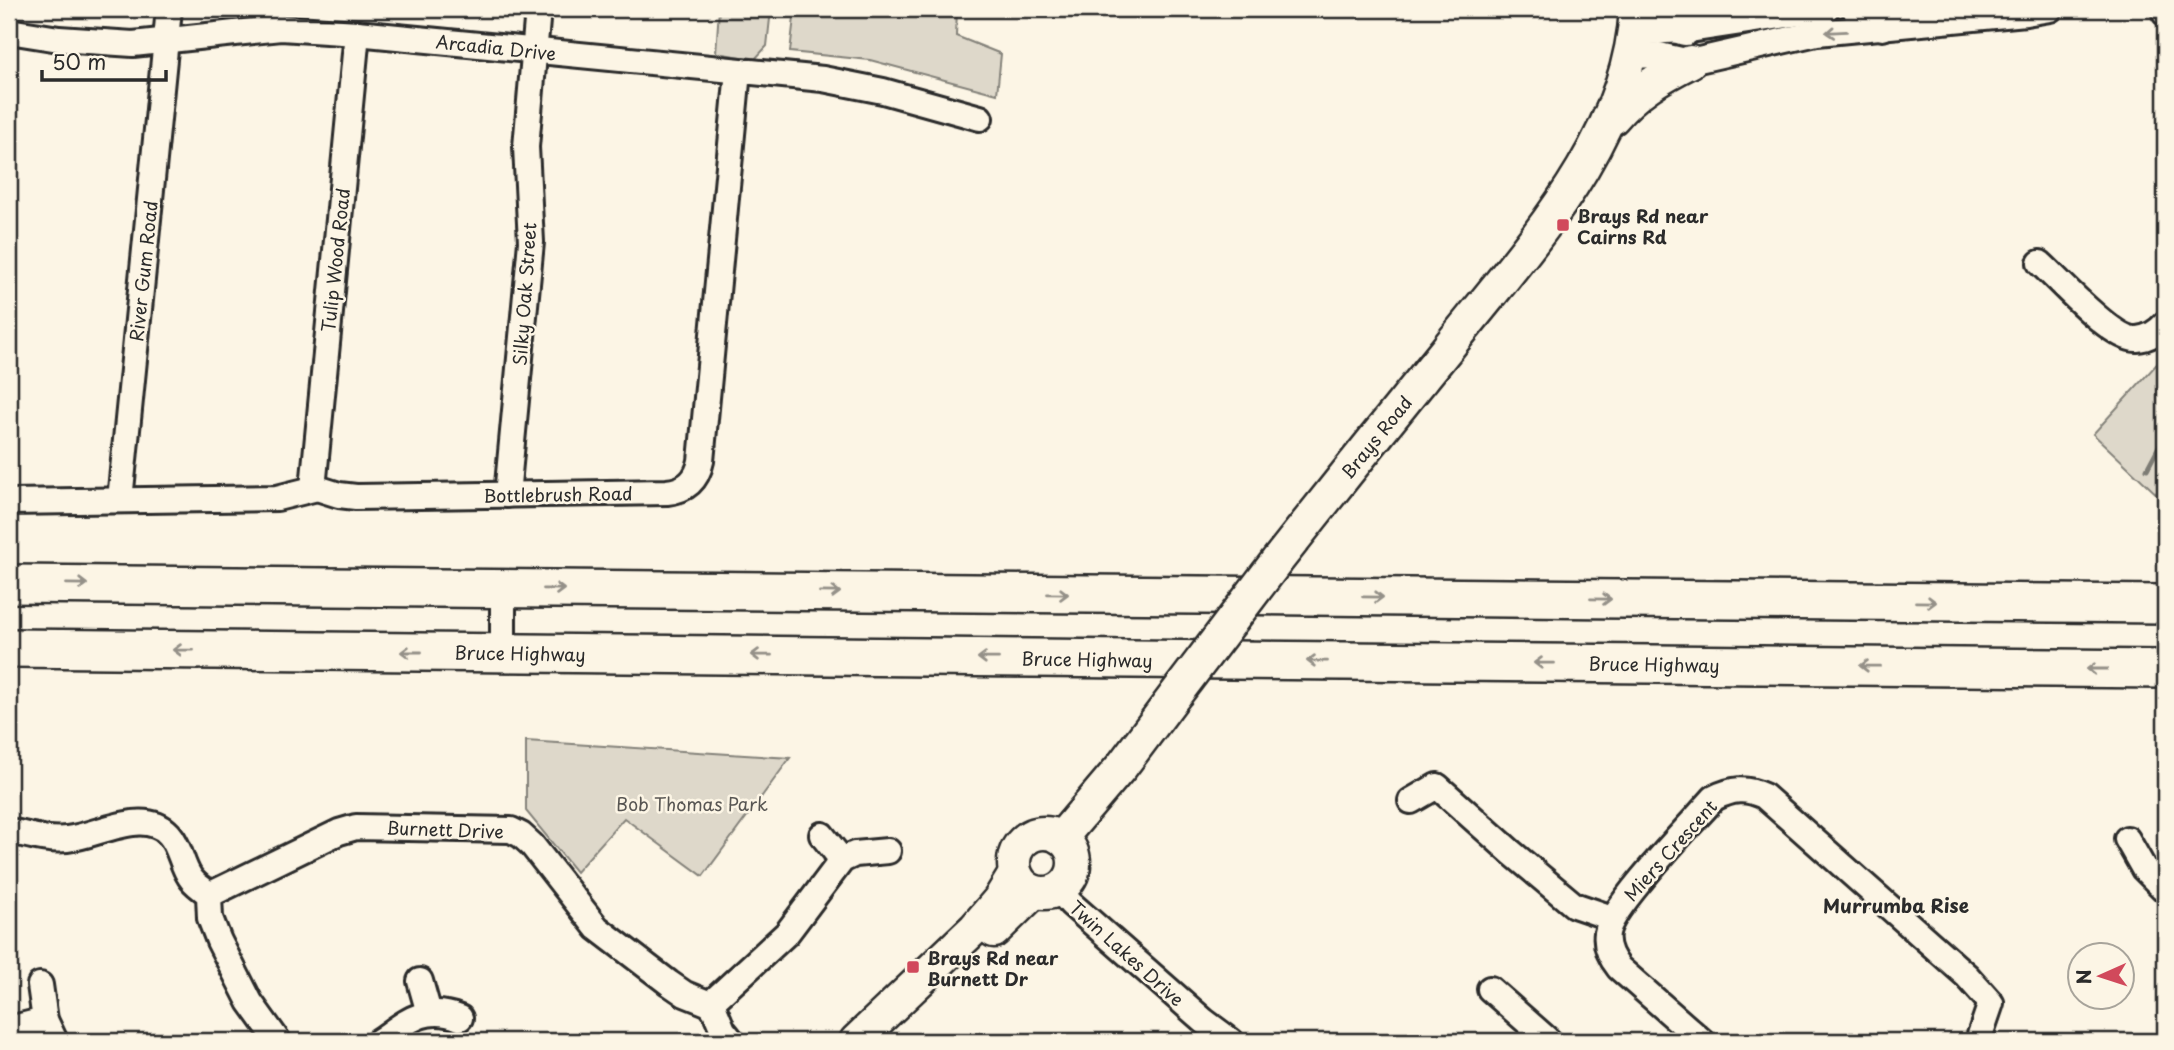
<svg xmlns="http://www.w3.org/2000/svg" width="2174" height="1050" viewBox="0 0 2174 1050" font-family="'Playpen Sans',sans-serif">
  <rect width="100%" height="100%" fill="#fcf5e5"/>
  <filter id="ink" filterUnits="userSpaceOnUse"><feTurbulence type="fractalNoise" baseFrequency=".0143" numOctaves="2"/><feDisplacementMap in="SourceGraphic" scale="14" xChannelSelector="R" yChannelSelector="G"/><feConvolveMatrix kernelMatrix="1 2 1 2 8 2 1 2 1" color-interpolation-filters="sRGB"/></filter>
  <g filter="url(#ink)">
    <g fill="#ded8ca" stroke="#84827a" stroke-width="2">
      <path d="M719,9H771L767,46L755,59L716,53Z"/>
      <path d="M795,9H957L956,36L1001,54L997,94L870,60L790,52Z"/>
      <path d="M2165,355V502L2093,434Z"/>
      <path d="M526,741L790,758L703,876L624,818L576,872L526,811Z"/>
    </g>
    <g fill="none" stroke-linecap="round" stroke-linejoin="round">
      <path stroke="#7d7b74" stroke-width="5" d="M2147,469L2165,435"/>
      <g stroke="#2b2b2b" stroke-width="30">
        <g id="minor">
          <path d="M1855,9C1859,22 1872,24 1883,28"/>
          <path d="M2164,9L2165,13"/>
          <path d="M9,31L59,39L133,44L281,28L357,33L823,79L883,91L980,118"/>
          <path d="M1635,33L1696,29L1826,9"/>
          <path d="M1630,56L1659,55L1690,62L1817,33L2026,13L2050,9"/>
          <path d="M2040,263C2059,280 2113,341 2137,339C2148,338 2158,332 2165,324"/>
          <path d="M313,488L357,33"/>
          <path d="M507,495L531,242L526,147L538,9"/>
          <path d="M120,500L169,9"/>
          <path d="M9,502L277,498L317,488L339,495L356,497L667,492C687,490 697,480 701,461L738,71"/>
          <path d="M503,653V588"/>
          <path d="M1411,801L1437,786L1512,853L1574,905L1612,918"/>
          <path d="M9,831C29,835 46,841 67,839C97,836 144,807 169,834C180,846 181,864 190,877C195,885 204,889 209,895L210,918L219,941L250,1002L278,1041"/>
          <path d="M822,835L842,860"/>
          <path d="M2127,839L2144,869L2165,890"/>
          <path d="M1059,890L1071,904L1204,1021L1231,1041"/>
          <path d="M209,895L339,832L356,827L511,830L521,835L532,845L597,928L669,983L685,994L710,1004L715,1011L723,1030L732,1041"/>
          <path d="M420,981L429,1013"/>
          <path d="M40,985L45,1020L55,1041"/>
          <path d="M1490,989L1549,1041"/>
          <path d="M710,1004L787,933L842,860L855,854L888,851"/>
          <path d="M9,1029L45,1020"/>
          <path d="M379,1041C407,1022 424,1004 460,1018"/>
          <path d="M1702,1041L1619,968C1611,958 1605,946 1607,933C1611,906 1692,823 1714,798C1732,789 1745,787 1764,796L1967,976L1991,1003L1978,1041"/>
        </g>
      </g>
      <g stroke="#2b2b2b" stroke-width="37">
        <g id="major">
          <path d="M1658,9L1669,24L1685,29"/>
          <path d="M1613,118C1635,92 1660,77 1690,62"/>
          <path d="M1277,561C1333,490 1389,420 1446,350C1525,250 1629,142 1636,9"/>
          <circle cx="1044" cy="863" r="30"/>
          <path d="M1061,838L1122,766L1176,694"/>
          <path d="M994,931L1034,892"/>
          <path d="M856,1041L975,928L999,900L1015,874"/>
        </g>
      </g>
      <g stroke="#2b2b2b" stroke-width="42">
        <g id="highway">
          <path d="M9,584L2165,604"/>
          <path d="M9,648L2165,669"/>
        </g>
      </g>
      <use href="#minor" stroke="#fcf5e5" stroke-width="24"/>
      <use href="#major" stroke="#fcf5e5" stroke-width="32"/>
      <use href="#highway" stroke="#fcf5e5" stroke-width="37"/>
      <g stroke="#2b2b2b" stroke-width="37" stroke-linecap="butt">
        <path id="major-bridge" d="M1176,694L1277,561"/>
      </g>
      <use href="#major-bridge" stroke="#fcf5e5" stroke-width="32"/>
    </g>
    <defs><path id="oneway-shaft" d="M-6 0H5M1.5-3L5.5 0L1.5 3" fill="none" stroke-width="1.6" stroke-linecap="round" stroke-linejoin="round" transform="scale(1.75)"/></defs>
    <g stroke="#949088">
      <use href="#oneway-shaft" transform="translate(1836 32) rotate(177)"/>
      <use href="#oneway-shaft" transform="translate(77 584) rotate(1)"/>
      <use href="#oneway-shaft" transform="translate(554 589) rotate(1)"/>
      <use href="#oneway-shaft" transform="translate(830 592) rotate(1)"/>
      <use href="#oneway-shaft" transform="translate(1058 594) rotate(1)"/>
      <use href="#oneway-shaft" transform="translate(1373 597) rotate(1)"/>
      <use href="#oneway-shaft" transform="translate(1601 599) rotate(1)"/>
      <use href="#oneway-shaft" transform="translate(1926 602) rotate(1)"/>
      <use href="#oneway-shaft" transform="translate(183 650) rotate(-179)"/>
      <use href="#oneway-shaft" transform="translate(411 652) rotate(-180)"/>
      <use href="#oneway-shaft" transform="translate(761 655) rotate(-179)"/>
      <use href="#oneway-shaft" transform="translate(988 658) rotate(-179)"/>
      <use href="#oneway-shaft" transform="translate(1317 661) rotate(-179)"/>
      <use href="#oneway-shaft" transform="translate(1544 663) rotate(-179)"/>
      <use href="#oneway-shaft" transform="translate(1870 666) rotate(-179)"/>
      <use href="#oneway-shaft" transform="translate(2097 669) rotate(-180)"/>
    </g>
  </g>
  <g fill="#d1495b" stroke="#fcf5e5" stroke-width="2.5">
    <rect x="1556" y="218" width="14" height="14" rx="3.5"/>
    <rect x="906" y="960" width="14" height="14" rx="3.5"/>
  </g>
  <g text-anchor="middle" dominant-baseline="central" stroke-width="5" stroke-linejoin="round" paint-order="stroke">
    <g font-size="18" fill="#2b2b2b" stroke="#fcf5e5">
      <text transform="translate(496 47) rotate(6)">Arcadia Drive</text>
      <text transform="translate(335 260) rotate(-84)">Tulip Wood Road</text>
      <text transform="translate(143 271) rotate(-84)">River Gum Road</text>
      <text transform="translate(524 294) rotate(-86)">Silky Oak Street</text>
      <text transform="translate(1376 437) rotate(-51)">Brays Road</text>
      <text transform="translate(558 494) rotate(-1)">Bottlebrush Road</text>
      <text transform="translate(520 653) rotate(1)">Bruce Highway</text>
      <text transform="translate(1087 659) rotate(1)">Bruce Highway</text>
      <text transform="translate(1654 664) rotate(1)">Bruce Highway</text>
      <text transform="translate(445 829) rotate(2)">Burnett Drive</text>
      <text transform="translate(1670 850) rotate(-48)">Miers Crescent</text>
      <text transform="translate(1127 953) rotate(42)">Twin Lakes Drive</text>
    </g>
    <g font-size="18" font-weight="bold" fill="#2b2b2b" stroke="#fcf5e5" text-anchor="start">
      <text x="1577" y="215">Brays Rd near<tspan x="1577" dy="21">Cairns Rd</tspan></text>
      <text x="927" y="957">Brays Rd near<tspan x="927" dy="21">Burnett Dr</tspan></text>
    </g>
    <g font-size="18" fill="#585653" stroke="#fcf5e5">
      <text x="692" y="803">Bob Thomas Park</text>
    </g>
    <g font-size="19" font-weight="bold" fill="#2b2b2b" stroke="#fcf5e5">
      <text x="1896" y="905">Murrumba Rise</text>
    </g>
  </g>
  <rect width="2174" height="1050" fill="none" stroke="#fcf5e5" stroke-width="35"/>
  <rect x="18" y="18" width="2139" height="1015" fill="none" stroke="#2b2b2b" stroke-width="2.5" filter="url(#ink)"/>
  <g transform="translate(2101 976) rotate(267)"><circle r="33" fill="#fcf5e5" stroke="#a8a49b" stroke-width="2"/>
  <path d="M0-5L12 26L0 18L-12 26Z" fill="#d1495b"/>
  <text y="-10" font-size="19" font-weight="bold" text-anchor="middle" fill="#2b2b2b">N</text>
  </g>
  <path d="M42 70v10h124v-10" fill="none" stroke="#2b2b2b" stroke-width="3.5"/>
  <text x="52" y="70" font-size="21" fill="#2b2b2b" stroke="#fcf5e5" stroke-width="5" paint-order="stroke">50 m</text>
</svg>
